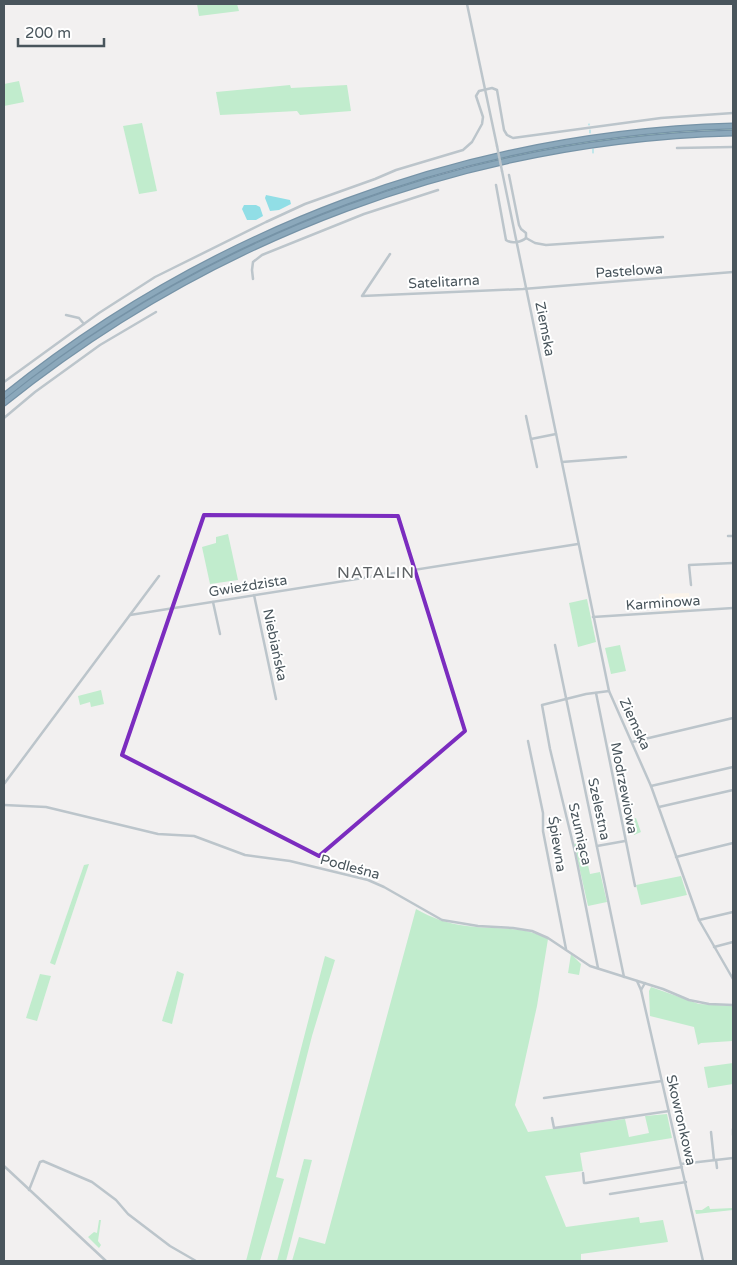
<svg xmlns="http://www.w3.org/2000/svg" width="737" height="1265" viewBox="0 0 737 1265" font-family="'Varela Round',sans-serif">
  <rect width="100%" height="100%" fill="#f2f0f0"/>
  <path fill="#fbf4eb" d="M689,593L691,610L660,612L659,594Z"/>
  <g fill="#c1eccd">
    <path d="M197,4H237L239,11L199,16Z"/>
    <path d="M19,81L24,102L4,106V84Z"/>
    <path d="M290,85L291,88L347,85L351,111L300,115L297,111L220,115L216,92Z"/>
    <path d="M142,123L157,191L139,194L123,126Z"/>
    <path d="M733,129V131L611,140L532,153L477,166L476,163C521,153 566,144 611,138C652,132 693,131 733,129Z"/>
    <path d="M432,175L433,177C326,209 225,252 130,311C86,338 44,369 4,401V399L66,351L155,293L266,236L346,203Z"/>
    <path d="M228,534L238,580L210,584L202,547L216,543V537Z"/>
    <path d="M587,599L596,642L578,647L569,603Z"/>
    <path d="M620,645L626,671L611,674L605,648Z"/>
    <path d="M101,690L104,704L91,707L90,702L80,705L78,696Z"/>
    <path d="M636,818L641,832L634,835L629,820Z"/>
    <path d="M583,842L590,874L600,872L607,902L588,906L574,844Z"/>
    <path d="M89,864L55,965L50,963L84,865Z"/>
    <path d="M681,876L687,895L641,905L636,885Z"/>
    <path d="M416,909C432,918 448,924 467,926C495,930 523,925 548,939L537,1006L515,1105L528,1132L625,1119L629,1137L649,1133L645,1116L667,1114L672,1138L580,1153L583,1171L545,1176L566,1227L639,1217L640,1223L663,1220L668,1242L581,1254V1261H292L299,1237L325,1244Z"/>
    <path d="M571,954L581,964L579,975L568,973Z"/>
    <path d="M325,956L335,960L312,1036L276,1177L284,1179L260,1261H246Z"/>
    <path d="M177,971L184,974L172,1024L162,1021Z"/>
    <path d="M40,974L51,976L37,1021L26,1018Z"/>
    <path d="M651,987L699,1004L733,1006V1041L701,1043L698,1045L694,1027L650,1016L649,991Z"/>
    <path d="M733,1063V1084L708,1088L704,1067Z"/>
    <path d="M304,1159L312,1160L286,1261H277Z"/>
    <path d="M708,1206H709L710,1209L733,1208V1210L696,1214L695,1210H702Z"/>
    <path d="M99,1220H101L98,1241L101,1245L99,1248L88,1237L94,1232L97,1233Z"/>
  </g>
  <g fill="#91dee6">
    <path d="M266,195L290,200L291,204L279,210L270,211L265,198Z"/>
    <path d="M244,205H256L260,207L263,216L256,220H247L242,209Z"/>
  </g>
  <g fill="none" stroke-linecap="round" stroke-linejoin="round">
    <g stroke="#91dee6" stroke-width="1">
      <path d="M589,124V125"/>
      <path d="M590,130V133"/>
      <path d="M593,149V153"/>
    </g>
    <g stroke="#7693a7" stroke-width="7">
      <g id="motorway">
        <path d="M4,396C210,230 468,133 733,126"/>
        <path d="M4,403C211,237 467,140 733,133"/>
      </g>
    </g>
    <g stroke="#bcc5cb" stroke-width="2.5">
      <path d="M677,148L733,147"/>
      <path d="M496,185L506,240C511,244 522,242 526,238V233L521,229L519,225L509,175"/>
      <path d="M526,238L535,243L546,245L663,237"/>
      <path d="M390,254L362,296L523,289L733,272"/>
      <path d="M253,279L252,270L253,262L262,255L364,214L438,190"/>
      <path d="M66,315L79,318L84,324"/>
      <path d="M4,382L99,313L155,277L266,222L305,204L375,179L396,170L463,150L472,142L482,124L483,117L476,96L479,91L492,88L497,90L504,130L507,135L513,138L661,118L733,113"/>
      <path d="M526,416L537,467"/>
      <path d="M4,418L35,392L100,345L156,312"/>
      <path d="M531,439L556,434"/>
      <path d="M562,462L626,457"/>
      <path d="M728,536H733"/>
      <path d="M691,585L689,565L733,563"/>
      <path d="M254,595L276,699"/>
      <path d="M213,602L220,634"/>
      <path d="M130,615L578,544"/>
      <path d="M593,617L733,608"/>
      <path d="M555,645L624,977"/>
      <path d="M596,693L635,886"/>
      <path d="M528,741L543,813V831L566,949"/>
      <path d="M632,742L733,718"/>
      <path d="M4,784L159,576"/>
      <path d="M651,786L733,767"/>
      <path d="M4,805L46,807L158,834L194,836L245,855L290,861L368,880L384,887L442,920L478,926L513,928L532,931L548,938L590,966L663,989L689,1000L709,1004L733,1005"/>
      <path d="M659,807L733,790"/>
      <path d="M597,846L625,841"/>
      <path d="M676,857L733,843"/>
      <path d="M699,920L733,912"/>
      <path d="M714,947L733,942"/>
      <path d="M598,968L575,852L550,749L542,705L586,694L609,691"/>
      <path d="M637,981L641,990"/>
      <path d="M645,983L641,990L703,1261"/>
      <path d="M544,1098L662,1081"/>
      <path d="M552,1118L554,1128L669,1111"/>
      <path d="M733,1129V1135"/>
      <path d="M711,1132L714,1160"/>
      <path d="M716,1160L717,1168"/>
      <path d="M681,1164L733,1158"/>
      <path d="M583,1173L584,1183H586L682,1167"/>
      <path d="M29,1190L40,1162L43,1161L92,1182L116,1200L128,1214L170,1246L196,1261"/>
      <path d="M610,1194L686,1182"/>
    </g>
    <g stroke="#bcc5cb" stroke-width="2.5">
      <path d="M467,4L497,146"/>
      <path d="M502,171L609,691L651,786L699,920L733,979"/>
      <path d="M4,1166L106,1261"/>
    </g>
    <use href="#motorway" stroke="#8ba8bb" stroke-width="4.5"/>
    <path stroke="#bcc5cb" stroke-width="2.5" d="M497,146L502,171"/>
  </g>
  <path fill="none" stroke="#7b2cbf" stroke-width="4" stroke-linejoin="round" d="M204,515L398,516L465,731L319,856L122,755Z"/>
  <g text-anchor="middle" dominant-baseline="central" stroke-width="4" stroke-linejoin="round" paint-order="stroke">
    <g font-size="14" fill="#49555c" stroke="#fff">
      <text transform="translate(629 271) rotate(-4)">Pastelowa</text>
      <text transform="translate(444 282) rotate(-3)">Satelitarna</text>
      <text transform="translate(545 329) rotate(79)">Ziemska</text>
      <text transform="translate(248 586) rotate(-9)">Gwieździsta</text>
      <text transform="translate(663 603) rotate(-4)">Karminowa</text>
      <text transform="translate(275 645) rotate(78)">Niebiańska</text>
      <text transform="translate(635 724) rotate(65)">Ziemska</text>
      <text transform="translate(624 788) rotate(79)">Modrzewiowa</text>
      <text transform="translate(599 809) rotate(78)">Szelestna</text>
      <text transform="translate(580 834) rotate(77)">Szumiąca</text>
      <text transform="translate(557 844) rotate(81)">Śpiewna</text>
      <text transform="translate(350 867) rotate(15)">Podleśna</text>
      <text transform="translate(681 1120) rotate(77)">Skowronkowa</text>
    </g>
    <g font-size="16" letter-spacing="1" fill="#5d6164" stroke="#fff">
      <text x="376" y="573">NATALIN</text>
    </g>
  </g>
  <rect width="737" height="1265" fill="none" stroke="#49555c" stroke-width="10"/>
  <path d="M18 38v8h86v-8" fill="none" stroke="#49555c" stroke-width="2.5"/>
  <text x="25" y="38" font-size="15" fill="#49555c" stroke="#ffffff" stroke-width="4" paint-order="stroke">200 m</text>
</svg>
